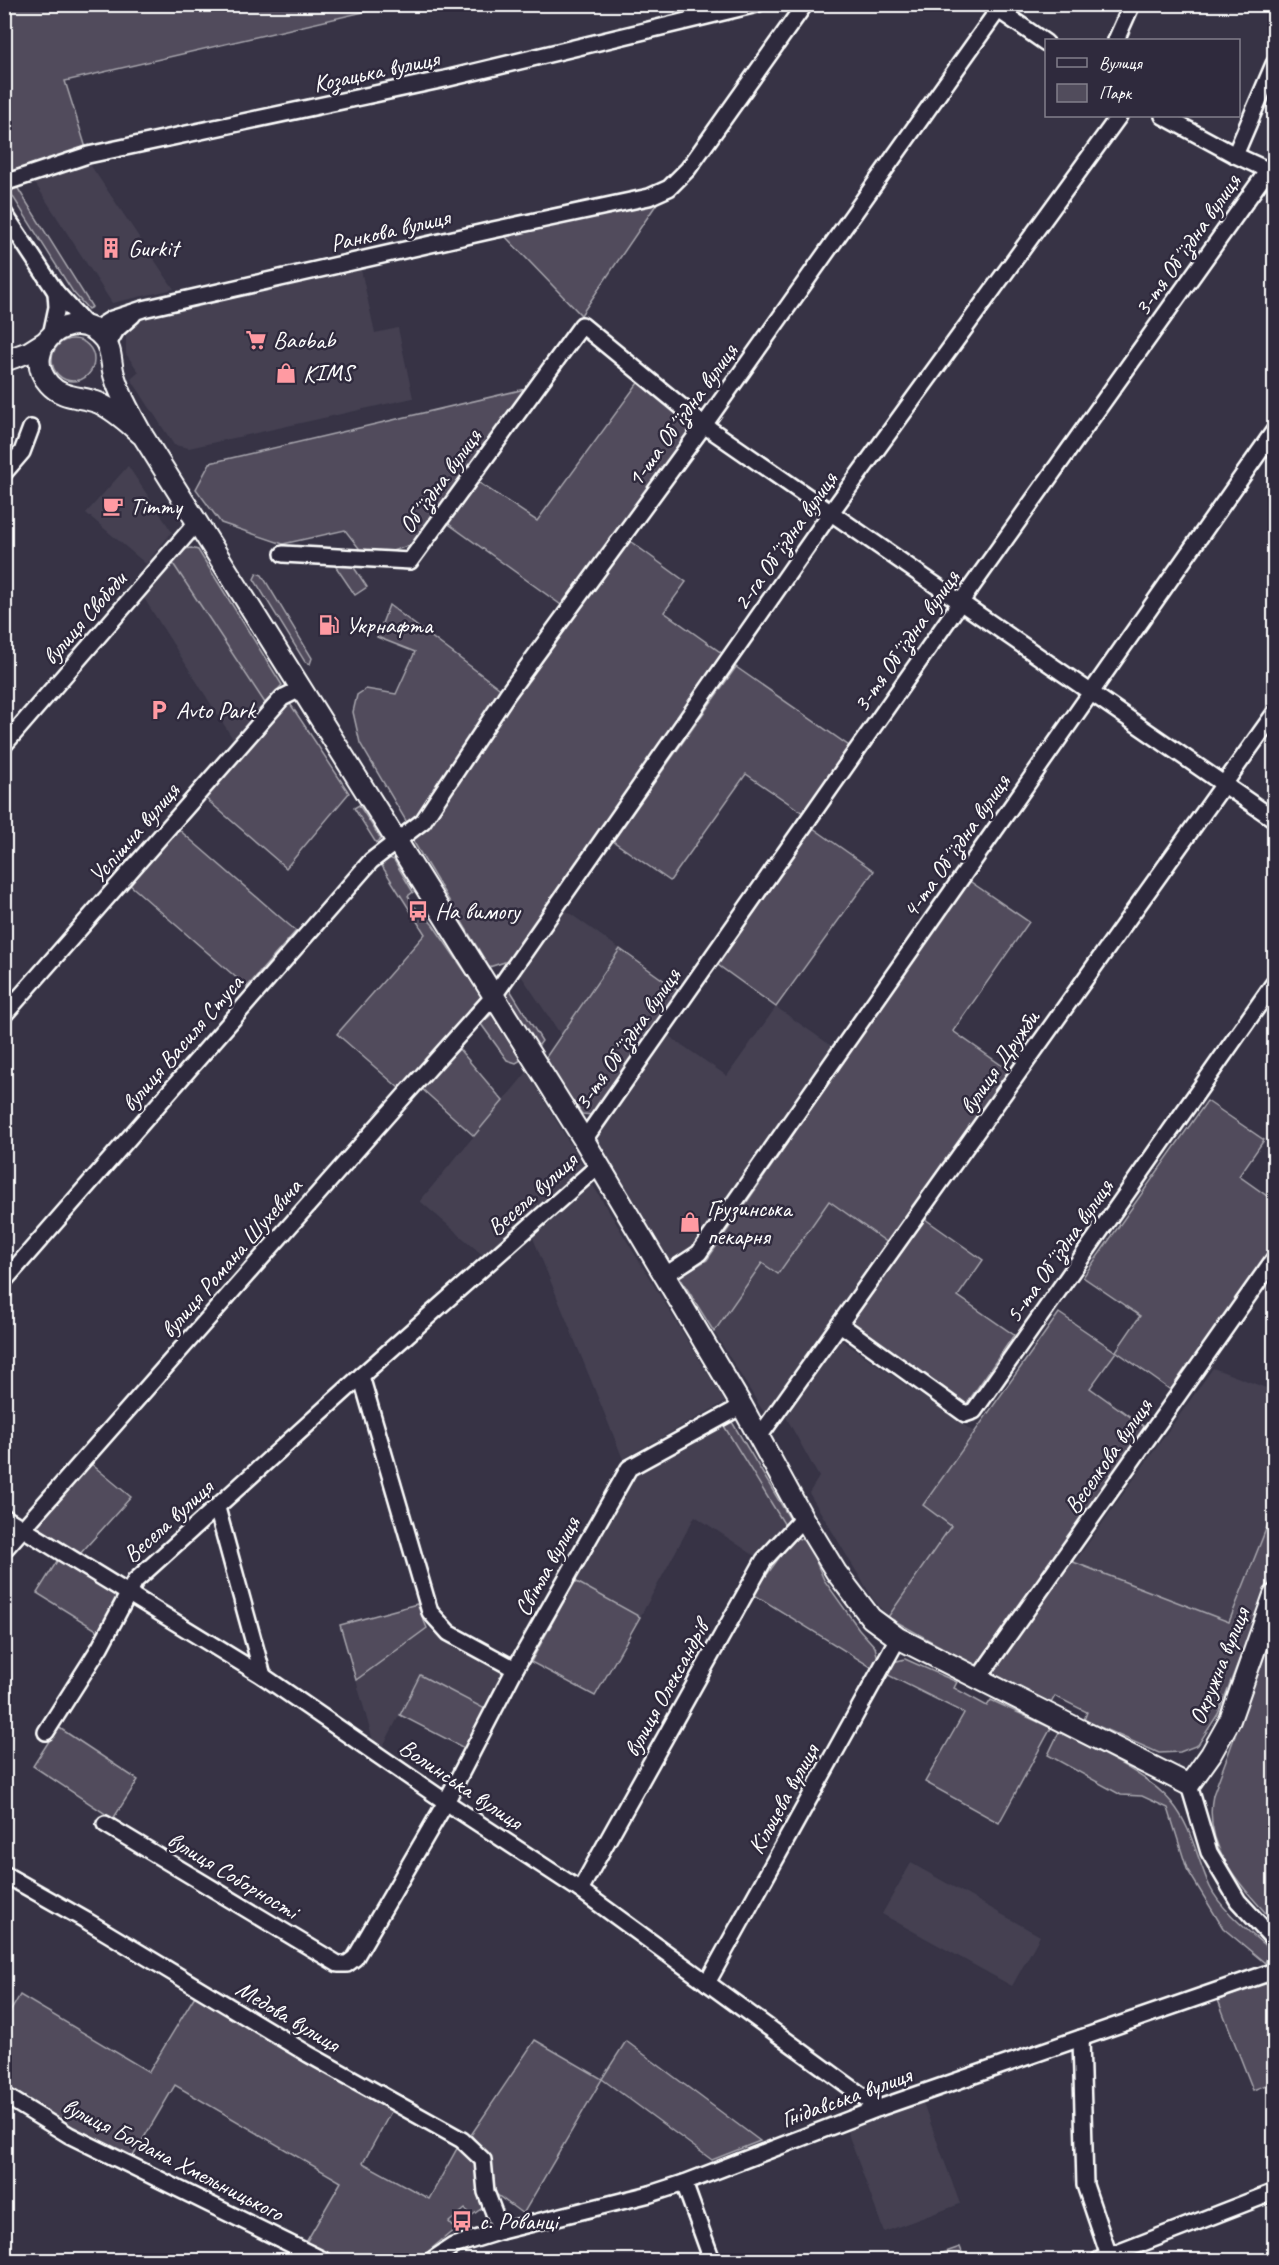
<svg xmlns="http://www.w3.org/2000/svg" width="1279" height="2265" viewBox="0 0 1279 2265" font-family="Caveat,sans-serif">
  <rect width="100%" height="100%" fill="#373345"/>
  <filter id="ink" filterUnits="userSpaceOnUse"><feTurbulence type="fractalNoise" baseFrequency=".0167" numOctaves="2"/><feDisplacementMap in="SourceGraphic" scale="12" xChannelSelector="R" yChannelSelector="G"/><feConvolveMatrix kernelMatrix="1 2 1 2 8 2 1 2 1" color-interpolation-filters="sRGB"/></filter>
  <g filter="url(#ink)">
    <g fill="#444051">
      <path d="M89,163L174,289L112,303L33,180Z"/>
      <path d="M360,265L375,333L398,328L413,398L189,448L174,445L131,379L139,372L126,354V336L136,322L152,314Z"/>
      <path d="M128,466L172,532L146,564L86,513Z"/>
      <path d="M172,562L265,703L233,739L142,595Z"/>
      <path d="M565,910L620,949L561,1035L520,974Z"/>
      <path d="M776,1007L833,1047L693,1246L670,1262L596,1136L669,1036L727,1076Z"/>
      <path d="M527,1072L584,1167L485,1257L420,1201Z"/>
      <path d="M591,1182L725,1402L623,1459L531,1233Z"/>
      <path d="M829,1201L888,1243L766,1416L714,1332L762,1263L778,1273Z"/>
      <path d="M840,1339L974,1432L923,1505L952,1525L888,1617L873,1599L809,1493L819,1477L786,1417Z"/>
      <path d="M1213,1368L1274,1391V1509L1229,1622L1074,1563Z"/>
      <path d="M724,1426L786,1527L758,1558L695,1516L640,1617L575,1581L634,1476Z"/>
      <path d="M427,1628L501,1665L505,1675L487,1710L420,1676L381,1750L374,1744L356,1680Z"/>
      <path d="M911,1863L1040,1936L1012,1986L882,1914Z"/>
      <path d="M922,2100L960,2204L884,2232L846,2128Z"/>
    </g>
    <g fill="#514c5c" stroke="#a8a6ae" stroke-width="1.5">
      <path d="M5,4H394V5L65,81L86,148L5,173Z"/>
      <path d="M17,187L92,307L88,309L73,292L10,192Z"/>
      <path d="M660,199L581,315L502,233Z"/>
      <circle cx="73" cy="360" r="21"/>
      <path d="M640,380L697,425L564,607L446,522L475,480L537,521Z"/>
      <path d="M525,389L414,544L386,553L362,552L345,530L283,544L221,523L196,489L210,463Z"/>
      <path d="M627,539L686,582L664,612L723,654L511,960L489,967L410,836Z"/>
      <path d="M191,548L198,550L282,685L265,703L172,562L185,549Z"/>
      <path d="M349,560L367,587L355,595L334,564Z"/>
      <path d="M257,573L262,575L312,658L310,664L305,662L254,579Z"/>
      <path d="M389,605L503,691L420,818L409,826L360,743L353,712L357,695L366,689L396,694L415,652L377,637Z"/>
      <path d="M736,667L852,748L806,815L746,774L670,881L613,841Z"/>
      <path d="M289,702L349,793L286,868L204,797Z"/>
      <path d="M359,805L381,839L376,843L354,808Z"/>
      <path d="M177,828L296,931L247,987L129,884Z"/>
      <path d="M813,828L874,871L776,1007L718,965Z"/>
      <path d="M387,857L394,860L413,892L408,896L421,916L424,915L433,925L481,995L480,1004L399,1088L337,1034L425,934L380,863Z"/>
      <path d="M968,880L1029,922L953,1031L1011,1072L888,1243L829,1201L778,1274L762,1263L714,1332L679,1276L707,1260Z"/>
      <path d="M620,949L680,992L594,1115L582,1114L544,1060Z"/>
      <path d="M507,985L542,1041L536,1049L502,993Z"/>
      <path d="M492,1014L521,1060L516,1063L507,1060L481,1024Z"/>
      <path d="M459,1049L503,1101L474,1136L421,1088Z"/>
      <path d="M1207,1101L1264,1140L1239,1176L1274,1201V1247L1172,1391L1116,1351L1140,1316L1083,1277Z"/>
      <path d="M925,1219L983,1260L958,1296L1014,1335L965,1406L850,1325Z"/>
      <path d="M1059,1313L1116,1352L1090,1388L1146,1428L980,1669L888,1617L951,1526L923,1505Z"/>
      <path d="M732,1422L790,1519L786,1527L724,1426Z"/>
      <path d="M90,1463L131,1497L79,1555L33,1527Z"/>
      <path d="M1274,1509V1571L1218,1714L1198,1745L1180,1752L1159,1753L1084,1720L1087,1712L1055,1696L1051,1703L989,1673L1068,1560L1229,1622Z"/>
      <path d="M797,1538L807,1541L824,1580L859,1629L876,1648L875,1647L878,1659L874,1669L753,1594L789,1544Z"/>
      <path d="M59,1558L120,1596L98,1631L37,1593Z"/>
      <path d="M575,1581L640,1617L595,1696L531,1662Z"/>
      <path d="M417,1604L427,1628L356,1680L340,1625Z"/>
      <path d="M1274,1645L1271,1658L1274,1660V1922C1242,1887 1202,1847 1213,1795L1268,1647Z"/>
      <path d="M905,1659L957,1682L954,1688L987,1706L991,1700L1051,1728L999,1823L925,1782L964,1713L886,1674L893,1662Z"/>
      <path d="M420,1675L487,1710L466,1749L400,1715Z"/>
      <path d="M58,1727L138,1780L113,1819L33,1766Z"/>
      <path d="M1059,1732C1093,1750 1148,1773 1172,1803C1192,1827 1197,1859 1210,1887C1221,1910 1251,1933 1270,1950L1265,1963L1223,1928L1187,1869L1168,1808L1142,1796L1121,1795L1048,1755Z"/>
      <path d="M1274,1980V2082L1253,2090L1218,2000Z"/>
      <path d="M196,1994L393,2108L363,2163L429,2199L459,2145L477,2162L485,2206L471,2216L465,2209L449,2222L455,2229L418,2260H337L305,2244L341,2182L175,2085L132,2158L73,2129L5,2087V2021L20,1995L149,2072Z"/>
      <path d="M535,2040L602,2079L626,2041L760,2141L712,2160L602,2079L523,2214L492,2191L488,2157L471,2135Z"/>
      <path d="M960,2247L965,2260H923Z"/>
    </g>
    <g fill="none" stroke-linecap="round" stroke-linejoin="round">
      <g stroke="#fff" stroke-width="20">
        <g id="minor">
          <path d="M990,4L1046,43"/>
          <path d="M1116,40L1132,4"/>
          <path d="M1163,116L1235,155L1274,173"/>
          <path d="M1235,155L1274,64"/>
          <path d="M4,183L88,155L445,79L757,4"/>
          <path d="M4,213L56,292L88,327"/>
          <path d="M94,330L112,319L143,309L493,230L649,197L669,188L688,169L805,4"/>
          <path d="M51,335L57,307L56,292"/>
          <path d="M108,344L116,330L133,315"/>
          <path d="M4,473L22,452L31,428"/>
          <path d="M283,554L410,561L582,325L704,425L1274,819"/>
          <path d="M4,745L198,521"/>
          <path d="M4,1015L282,698L302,688"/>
          <path d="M584,1140L960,603L1268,170"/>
          <path d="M664,1276L699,1253L1274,431"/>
          <path d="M4,1281L371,861L423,821L508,693L704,425L998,10"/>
          <path d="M840,1324L965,1414L974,1411L1274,983"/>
          <path d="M361,1376L430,1612L449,1633L515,1669"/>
          <path d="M759,1437L1274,714"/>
          <path d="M217,1508L263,1676"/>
          <path d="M4,1517L263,1676L446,1802L580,1890L879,2108"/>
          <path d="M4,1550L406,1094L493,997L832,511L1119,116"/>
          <path d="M978,1679L1274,1259"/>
          <path d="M46,1732L100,1647L135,1581L361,1376L599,1165"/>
          <path d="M1189,1785L1209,1852L1238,1901L1274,1940"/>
          <path d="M105,1824L338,1964H347L355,1958L446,1802L515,1669L629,1468L742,1406"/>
          <path d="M4,1874L87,1921L308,2054L462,2140L483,2160L486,2192L501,2231"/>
          <path d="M580,1890L764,1560L803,1518"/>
          <path d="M707,1983L898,1638"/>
          <path d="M1081,2038L1085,2185L1109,2256"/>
          <path d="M4,2095L69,2135L323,2260"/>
          <path d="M684,2183L712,2260"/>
          <path d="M432,2260L453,2246L501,2231L650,2194L684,2183L879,2108L1274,1971"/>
          <path d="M1099,2260L1274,2192"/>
        </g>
      </g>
      <g stroke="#fff" stroke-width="24">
        <g id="major">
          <path d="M4,361L29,352L45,342"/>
          <path d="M143,436C129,424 116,411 99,403C82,396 62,399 49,384C17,348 74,301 104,339C113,351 110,365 115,378C121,398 133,418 143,436L584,1140L742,1406L803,1518L836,1572L871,1618L898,1638L1189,1785L1211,1754L1230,1720L1274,1595"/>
        </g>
      </g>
      <use href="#minor" stroke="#2f2a3d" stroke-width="15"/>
      <use href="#major" stroke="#2f2a3d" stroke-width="20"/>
    </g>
  </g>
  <defs>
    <g id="building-bare" transform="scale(1.62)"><path d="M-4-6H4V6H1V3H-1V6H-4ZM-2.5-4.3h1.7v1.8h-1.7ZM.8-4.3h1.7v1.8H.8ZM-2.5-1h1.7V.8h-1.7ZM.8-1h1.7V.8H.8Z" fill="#ff9aa2" stroke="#2f2a3d" stroke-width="2.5" paint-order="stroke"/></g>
    <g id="supermarket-bare" transform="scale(1.62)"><path d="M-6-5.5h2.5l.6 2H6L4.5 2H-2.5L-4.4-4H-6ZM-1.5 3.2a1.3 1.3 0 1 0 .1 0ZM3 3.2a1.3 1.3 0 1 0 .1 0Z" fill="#ff9aa2" stroke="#2f2a3d" stroke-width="2.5" paint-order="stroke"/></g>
    <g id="shop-bare" transform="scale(1.62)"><path d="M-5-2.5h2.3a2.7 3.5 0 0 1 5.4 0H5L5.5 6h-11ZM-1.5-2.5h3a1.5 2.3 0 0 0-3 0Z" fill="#ff9aa2" stroke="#2f2a3d" stroke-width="2.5" paint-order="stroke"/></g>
    <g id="cafe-bare" transform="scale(1.62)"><path d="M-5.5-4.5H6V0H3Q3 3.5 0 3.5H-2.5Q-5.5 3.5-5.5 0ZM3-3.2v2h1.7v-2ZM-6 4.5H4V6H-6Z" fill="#ff9aa2" stroke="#2f2a3d" stroke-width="2.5" paint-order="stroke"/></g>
    <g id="fuel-bare" transform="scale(1.62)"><path d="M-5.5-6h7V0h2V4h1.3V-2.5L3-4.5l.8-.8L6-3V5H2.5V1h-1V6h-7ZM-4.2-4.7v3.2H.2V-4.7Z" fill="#ff9aa2" stroke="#2f2a3d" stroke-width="2.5" paint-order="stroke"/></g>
    <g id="parking-bare" transform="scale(1.62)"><path d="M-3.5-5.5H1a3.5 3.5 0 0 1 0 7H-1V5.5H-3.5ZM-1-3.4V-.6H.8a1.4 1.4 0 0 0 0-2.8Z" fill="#ff9aa2" stroke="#2f2a3d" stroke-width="2.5" paint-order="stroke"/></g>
    <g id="bus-bare" transform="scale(1.62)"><path d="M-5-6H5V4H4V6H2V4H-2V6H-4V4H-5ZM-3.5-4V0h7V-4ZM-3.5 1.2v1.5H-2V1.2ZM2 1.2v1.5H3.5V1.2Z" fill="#ff9aa2" stroke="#2f2a3d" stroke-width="2.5" paint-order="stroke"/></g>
  </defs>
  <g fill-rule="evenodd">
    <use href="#building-bare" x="111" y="248"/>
    <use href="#supermarket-bare" x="256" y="340"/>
    <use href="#shop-bare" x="286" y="373"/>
    <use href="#cafe-bare" x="113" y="506"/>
    <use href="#fuel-bare" x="329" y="625"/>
    <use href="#parking-bare" x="159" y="710"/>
    <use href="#bus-bare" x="418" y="911"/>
    <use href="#shop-bare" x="690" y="1222"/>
    <use href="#bus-bare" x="462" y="2221"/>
  </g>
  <g text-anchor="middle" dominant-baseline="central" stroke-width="5" stroke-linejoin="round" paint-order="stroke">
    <g font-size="24" fill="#fff" stroke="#2f2a3d">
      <text transform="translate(376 71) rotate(-12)">Козацька вулиця</text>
      <text transform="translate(390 230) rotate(-13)">Ранкова вулиця</text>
      <text transform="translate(1187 245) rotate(-55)">3-тя Обʼїздна вулиця</text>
      <text transform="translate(682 415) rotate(-54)">1-ша Обʼїздна вулиця</text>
      <text transform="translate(440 481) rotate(-54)">Обʼїздна вулиця</text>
      <text transform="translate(785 541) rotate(-55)">2-га Обʼїздна вулиця</text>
      <text transform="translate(84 618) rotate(-49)">вулиця Свободи</text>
      <text transform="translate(906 641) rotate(-55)">3-тя Обʼїздна вулиця</text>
      <text transform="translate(134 833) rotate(-49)">Успішна вулиця</text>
      <text transform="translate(956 846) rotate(-55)">4-та Обʼїздна вулиця</text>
      <text transform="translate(627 1039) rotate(-55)">3-тя Обʼїздна вулиця</text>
      <text transform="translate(182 1043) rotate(-49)">вулиця Василя Стуса</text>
      <text transform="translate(999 1062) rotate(-55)">вулиця Дружби</text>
      <text transform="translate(532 1194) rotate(-42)">Весела вулиця</text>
      <text transform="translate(1059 1251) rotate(-55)">5-та Обʼїздна вулиця</text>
      <text transform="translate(231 1258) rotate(-49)">вулиця Романа Шухевича</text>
      <text transform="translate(1108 1456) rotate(-55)">Веселкова вулиця</text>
      <text transform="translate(168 1521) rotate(-42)">Весела вулиця</text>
      <text transform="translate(547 1566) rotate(-61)">Світла вулиця</text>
      <text transform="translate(1219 1666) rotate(-68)">Окружна вулиця</text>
      <text transform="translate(666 1689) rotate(-61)">вулиця Олександрів</text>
      <text transform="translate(461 1784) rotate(34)">Волинська вулиця</text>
      <text transform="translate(783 1799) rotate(-61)">Кільцева вулиця</text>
      <text transform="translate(233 1875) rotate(31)">вулиця Соборності</text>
      <text transform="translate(288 2016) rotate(31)">Медова вулиця</text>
      <text transform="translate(846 2097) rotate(-20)">Гнідавська вулиця</text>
      <text transform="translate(173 2159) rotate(27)">вулиця Богдана Хмельницького</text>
    </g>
    <g font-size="24" fill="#fff" stroke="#2f2a3d" text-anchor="start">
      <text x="128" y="248">Gurkit</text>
      <text x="273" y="340">Baobab</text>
      <text x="303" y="373">KIMS</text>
      <text x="130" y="506">Timmy</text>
      <text x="346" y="625">Укрнафта</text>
      <text x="176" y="710">Avto Park</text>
      <text x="435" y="911">На вимогу</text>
      <text x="707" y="1208">Грузинська<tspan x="707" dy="28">пекарня</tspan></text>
      <text x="479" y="2221">с. Рованці</text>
    </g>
  </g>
  <rect width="1279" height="2265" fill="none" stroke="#2f2a3d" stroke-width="24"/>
  <rect x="12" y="12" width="1255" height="2241" fill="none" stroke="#fff" stroke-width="2" filter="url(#ink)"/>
  <rect x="1045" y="39" width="195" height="78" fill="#2f2a3d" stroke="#827f8b" stroke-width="1.5"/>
  <rect x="1057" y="58" width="30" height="9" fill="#2f2a3d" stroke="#827f8b" stroke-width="1.5"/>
  <text x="1099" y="69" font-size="18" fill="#ffffff">Вулиця</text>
  <rect x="1057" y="84" width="30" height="18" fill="#514c5c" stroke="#827f8b" stroke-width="1.5"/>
  <text x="1099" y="99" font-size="18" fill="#ffffff">Парк</text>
</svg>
